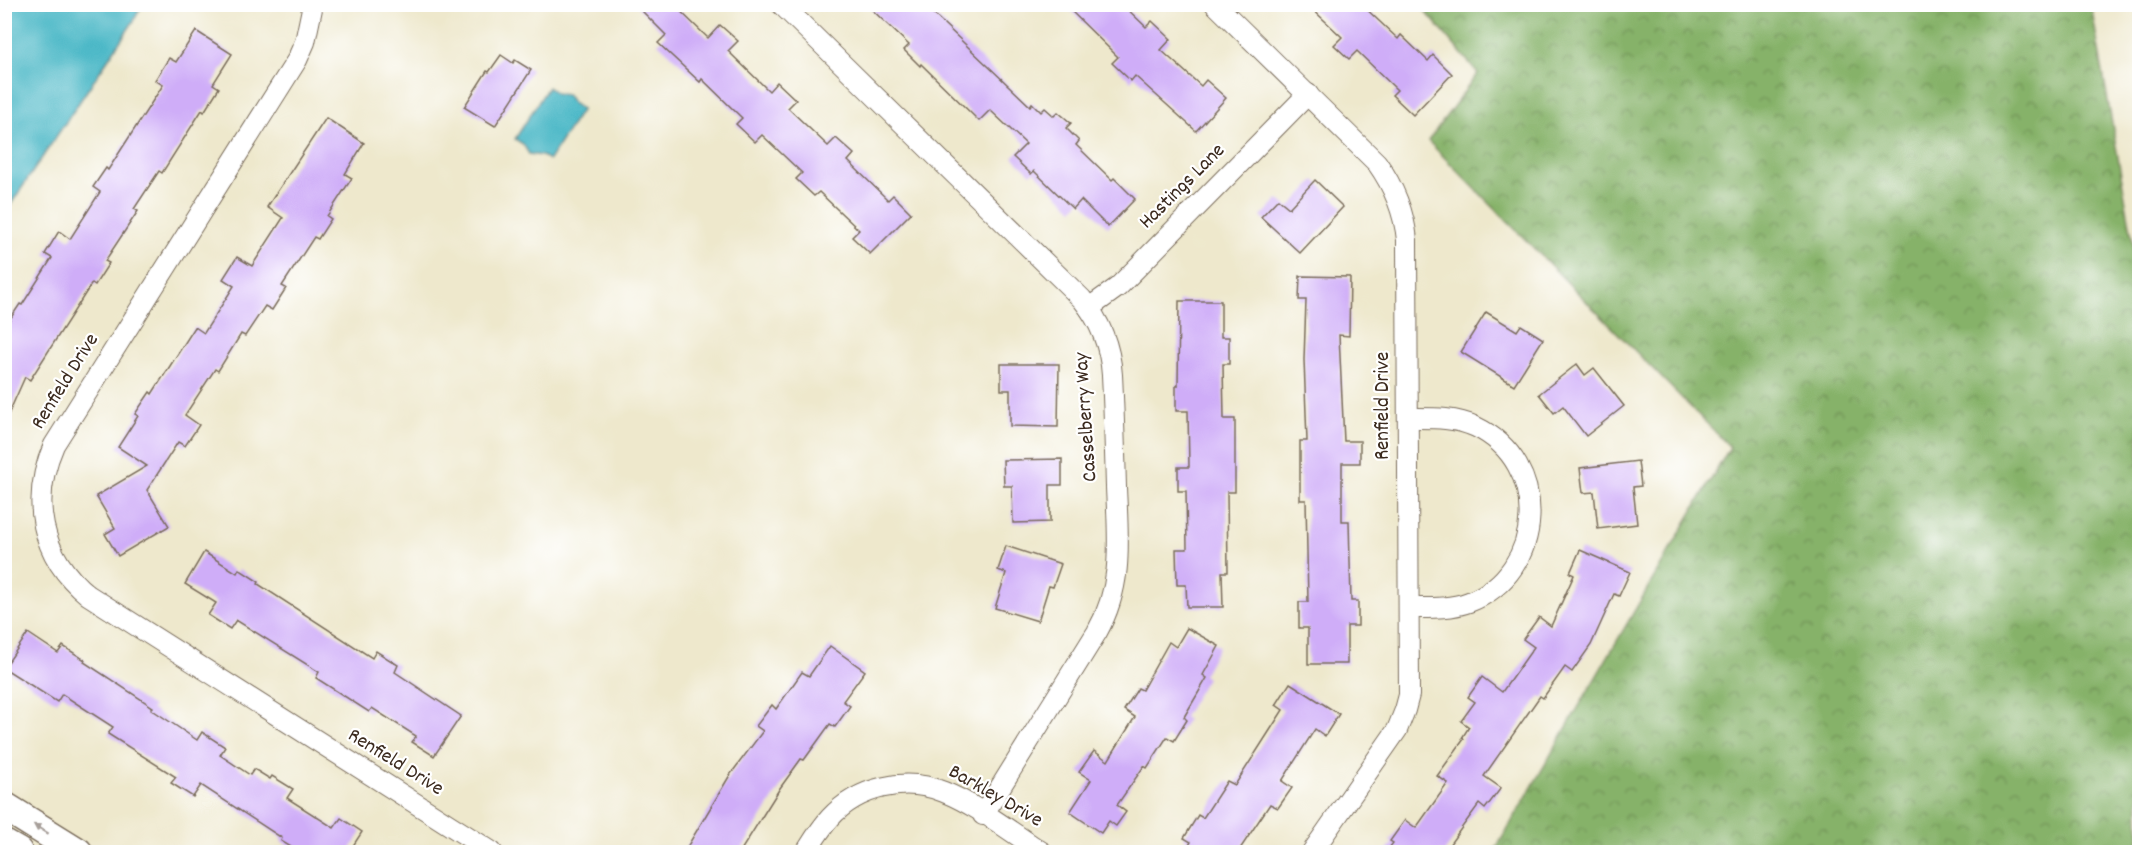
<svg xmlns="http://www.w3.org/2000/svg" width="2144" height="857" viewBox="0 0 2144 857" font-family="Dekko,sans-serif">
  <defs>
    <pattern id="forest-crowns" width="20" height="18" patternUnits="userSpaceOnUse" patternTransform="scale(1.5)"><rect width="20" height="18" fill="#86b269"/><path d="M2 6a3 3 0 1 1 6 0M12 15a3 3 0 1 1 6 0" fill="none" stroke="#6f9156"/></pattern>
  </defs>
  <rect width="100%" height="100%" fill="#fff"/>
  <filter id="ink" filterUnits="userSpaceOnUse"><feTurbulence type="fractalNoise" baseFrequency=".0167" numOctaves="2"/><feDisplacementMap in="SourceGraphic" scale="12" xChannelSelector="R" yChannelSelector="G"/><feConvolveMatrix kernelMatrix="1 2 1 2 8 2 1 2 1" color-interpolation-filters="sRGB"/></filter>
  <filter id="wash" filterUnits="userSpaceOnUse"><feTurbulence type="fractalNoise" baseFrequency=".008" numOctaves="4" result="noise"/><feDisplacementMap in="SourceGraphic" scale="24" xChannelSelector="R" yChannelSelector="G"/><feGaussianBlur stdDeviation="1.35" result="paint"/><feColorMatrix in="noise" values="0 0 0 0 0 0 0 0 0 0 0 0 0 0 0 0 0 1.4 0 .05"/><feComposite in="paint" operator="in"/></filter>
  <g filter="url(#wash)">
    <rect width="100%" height="100%" fill="#eee8cc"/>
    <path fill="url(#forest-crowns)" stroke="#606e44" stroke-width="1.5" d="M1420,5H2091L2139,276V852H1494L1730,447L1428,141L1478,73Z"/>
    <g fill="#4ab7c6" stroke="#427072" stroke-width="1.5">
      <path d="M15,4L142,5L133,22L5,213V18Z"/>
      <path d="M548,87L556,93L567,95L573,104L582,109L549,160L542,156L529,154L523,144L515,139Z"/>
    </g>
    <g id="blocks">
      <g fill="#cfadf8">
        <path d="M635,4H673L708,38L720,25L738,41L728,51L769,91L777,82L796,100L788,108L828,146L836,138L854,154L848,161L888,200L893,195L911,213L870,254L852,237L859,230L819,192L814,196L796,179L802,173L762,135L755,142L736,124L742,118L702,79L700,82L658,43L666,35Z"/>
        <path d="M866,4H923L1030,106L1032,103L1041,112L1045,108L1054,116L1058,112L1071,123L1066,128L1079,141L1076,145L1112,180L1114,178L1135,199L1108,227L1081,200L1073,209L1034,171L1031,174L1013,157L1026,144L990,110L979,121L921,64L920,66L904,50L909,45Z"/>
        <path d="M1064,4H1122L1146,27L1152,21L1171,39L1161,50L1201,86L1206,80L1226,98L1196,131L1135,76L1131,81L1112,63L1118,57Z"/>
        <path d="M1307,4H1361L1398,39L1401,35L1428,61L1433,55L1452,74L1413,115L1392,95L1397,90L1357,51L1349,59L1334,45L1342,37Z"/>
        <path d="M196,31L232,54L213,84L219,88L204,112L202,110L162,173L159,171L134,209L138,211L105,261L109,263L95,285L92,283L30,380L25,377L4,424V328L20,304L22,305L52,258L45,254L59,231L70,239L100,192L93,187L106,168L108,170L163,85L155,80L169,58L176,62Z"/>
        <path d="M501,55L513,63L515,60L531,70L495,126L464,107L487,71L489,72Z"/>
        <path d="M326,118L364,143L345,174L352,178L327,216L331,219L318,239L314,237L282,286L286,288L272,310L265,306L245,336L241,334L218,371L215,369L185,415L199,425L185,446L178,442L147,490L169,526L118,556L105,534L115,528L96,496L147,466L118,447L138,416L135,414L150,392L152,394L195,327L204,333L234,286L223,279L237,257L252,266L283,218L267,207Z"/>
        <path d="M1315,180L1343,207L1300,253L1261,217L1278,199L1289,208Z"/>
        <path d="M1300,276L1350,277L1349,336L1339,335L1344,441H1360V463H1342V521H1349L1351,601H1358V626H1347V664H1308V628H1299V602H1308L1306,500H1300V441H1307L1304,360L1306,300H1299Z"/>
        <path d="M1179,301H1221V337H1229V364H1223L1224,419H1235V492H1227L1228,572H1222L1223,607H1187L1186,585H1177L1176,549H1187L1186,491H1178V467H1189L1188,411H1176V386H1178Z"/>
        <path d="M1486,312L1517,331L1521,325L1543,339L1514,385L1461,352Z"/>
        <path d="M1001,364H1059L1058,427L1010,426V390H1001Z"/>
        <path d="M1577,364L1585,375L1594,368L1624,406L1586,436L1563,406L1554,413L1539,394Z"/>
        <path d="M1062,459V485H1050V522L1013,523L1012,486H1004L1003,460Z"/>
        <path d="M1638,461L1641,486L1633,487L1637,524L1598,529L1594,492L1583,493L1580,468Z"/>
        <path d="M1006,546L1061,564L1053,587L1049,586L1038,621L995,608L1006,573L998,570Z"/>
        <path d="M1580,550L1630,572L1619,596L1614,594L1591,645L1572,672L1565,667L1543,698L1540,696L1484,776L1501,788L1485,809L1479,804L1444,852H1386L1393,843L1390,841L1405,820L1416,828L1448,783L1437,776L1464,739L1462,738L1469,727L1461,721L1475,702L1468,697L1482,677L1502,692L1534,647L1523,639L1539,617L1551,626L1574,575L1570,573Z"/>
        <path d="M204,552L237,573L239,569L259,582L258,584L372,658L376,651L398,665L395,672L461,716L434,756L412,742L416,736L372,708L369,712L316,678L319,672L236,620L230,629L208,615L216,603L185,584Z"/>
        <path d="M1187,628L1219,646L1203,675L1207,678L1184,717L1187,720L1174,741L1167,737L1147,768L1144,766L1117,805L1126,812L1116,826L1109,821L1101,833L1070,812L1091,780L1079,772L1094,751L1108,761L1135,717L1124,710L1138,688L1142,690L1169,642L1176,647Z"/>
        <path d="M28,633L58,653L63,646L85,660L84,662L153,707L151,709L197,740L202,732L225,747L220,755L250,775L254,769L270,779L272,776L293,789L287,798L334,828L341,818L362,832L349,852H299L281,841L282,838L201,785L193,797L171,783L176,777L108,734L113,727L62,694L57,702L4,668Z"/>
        <path d="M830,646L865,671L843,701L850,706L835,727L830,724L804,760L801,759L780,788L740,852H684L730,775L763,731L756,726L772,705L776,709L802,672L809,676Z"/>
        <path d="M1290,683L1339,714L1325,736L1315,729L1282,781L1292,788L1278,808L1270,804L1238,852H1185L1191,842L1184,838L1198,815L1203,818L1227,781L1235,785L1283,710L1276,705Z"/>
      </g>
    </g>
  </g>
  <g filter="url(#ink)">
    <use href="#blocks" fill-opacity="0" stroke="#7a6c5b" stroke-width="1.5"/>
    <g fill="none" stroke-linecap="round" stroke-linejoin="round">
      <g stroke="#7a6c5b" stroke-width="22">
        <g id="street">
          <path d="M313,4L305,42L297,60L54,445C30,500 40,556 88,595L492,852"/>
          <path d="M781,4L1082,299C1101,322 1110,346 1112,375C1114,413 1115,450 1116,487C1118,539 1124,584 1097,632L983,815"/>
          <path d="M1215,4L1377,163C1394,187 1404,211 1407,240L1409,695L1405,710L1397,730L1312,852"/>
          <path d="M1089,308L1118,287L1308,94"/>
          <path d="M1409,418C1432,418 1454,417 1476,427C1551,463 1546,572 1469,602C1450,609 1430,608 1410,608"/>
          <path d="M806,852C813,841 820,829 830,818C858,787 905,776 944,792C977,805 1012,833 1042,852"/>
        </g>
      </g>
      <g stroke="#7a6c5b" stroke-width="31">
        <g id="secondary">
          <path d="M4,806L78,852"/>
          <path d="M4,844L18,852"/>
        </g>
      </g>
      <use href="#street" stroke="#fff" stroke-width="20"/>
      <use href="#secondary" stroke="#fff" stroke-width="28"/>
    </g>
    <defs><path id="oneway-solid" d="M-6-.8H1V-3.2L6.5 0L1 3.2V.8H-6Z" transform="scale(1.5)"/></defs>
    <use fill="#a79f9a" href="#oneway-solid" transform="translate(41 829) rotate(-148)"/>
  </g>
  <g text-anchor="middle" dominant-baseline="central" stroke-width="4.5" stroke-linejoin="round" paint-order="stroke">
    <g font-size="21" fill="#3b2a1e" stroke="#fff">
      <text transform="translate(1183 187) rotate(-45)">Hastings Lane</text>
      <text transform="translate(66 382) rotate(-58)">Renfield Drive</text>
      <text transform="translate(1384 406) rotate(-90)">Renfield Drive</text>
      <text transform="translate(1087 417) rotate(-94)">Casselberry Way</text>
      <text transform="translate(395 763) rotate(32)">Renfield Drive</text>
      <text transform="translate(995 797) rotate(30)">Barkley Drive</text>
    </g>
  </g>
  <rect width="2144" height="857" fill="none" stroke="#fff" stroke-width="24"/>
</svg>
